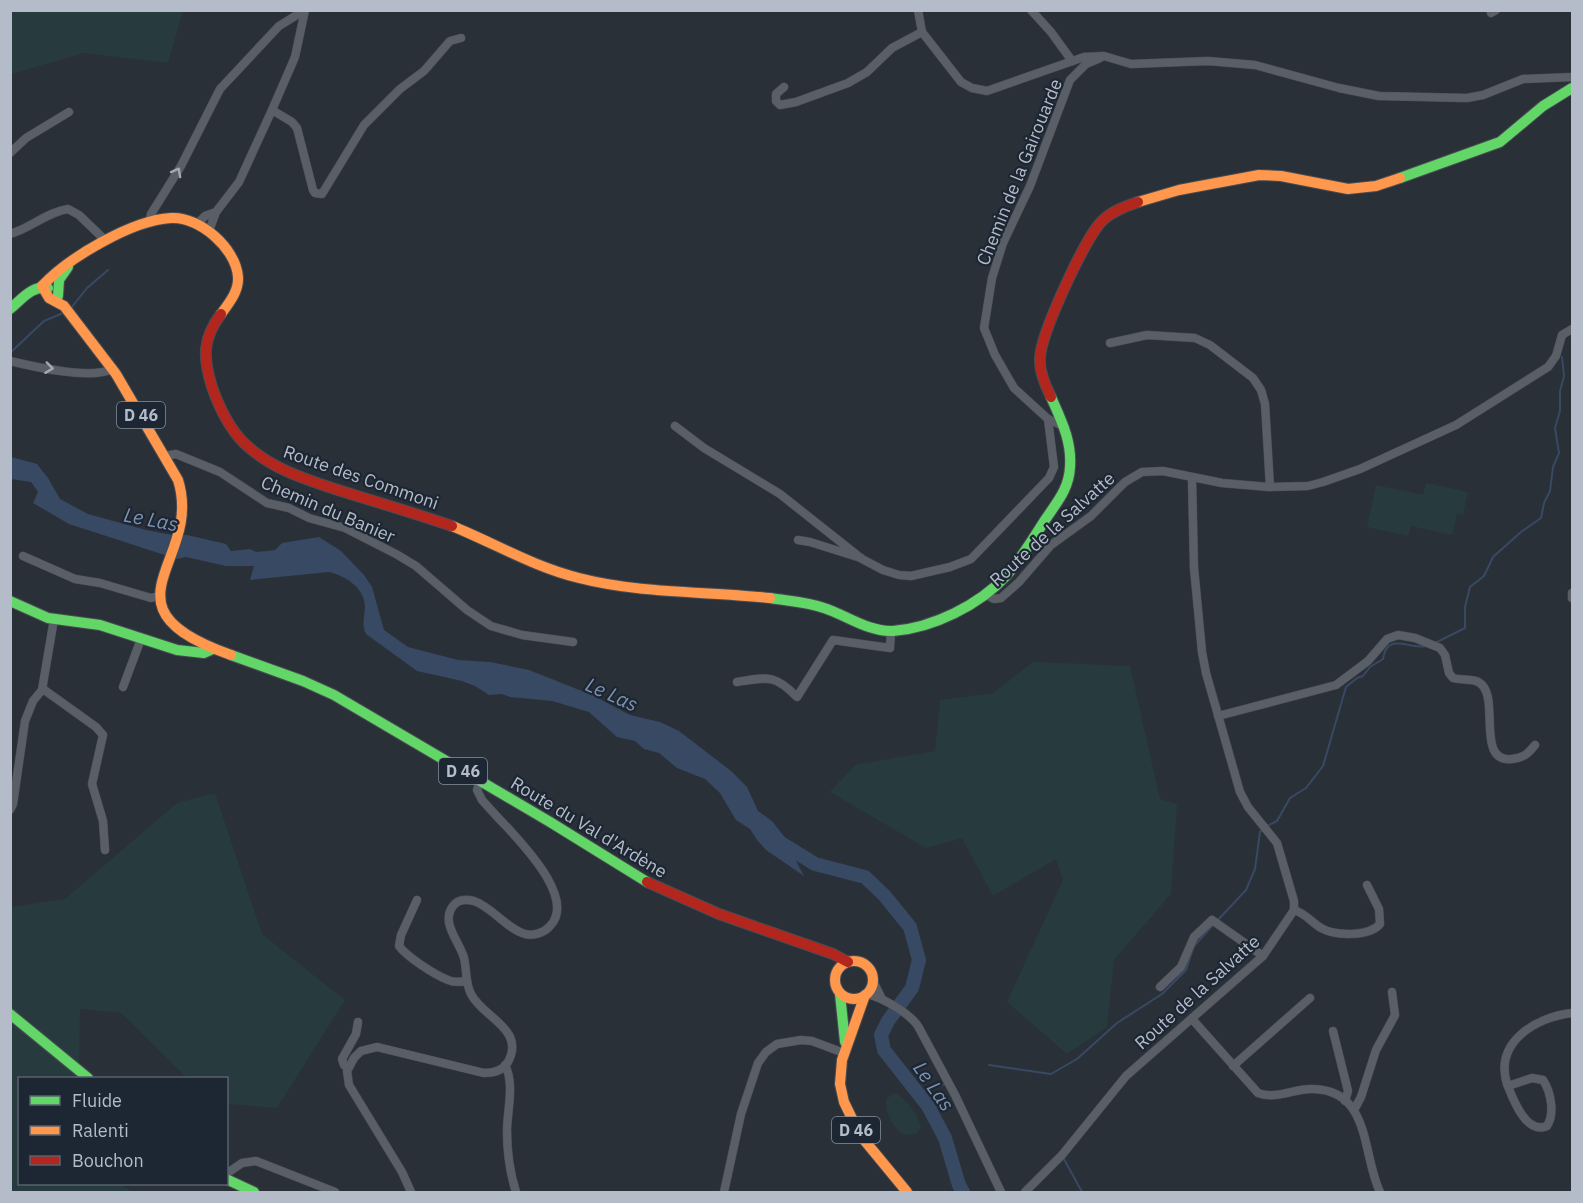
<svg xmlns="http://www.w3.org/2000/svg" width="1583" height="1203" viewBox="0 0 1583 1203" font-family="'IBM Plex Sans',sans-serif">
  <rect width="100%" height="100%" fill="#2a3038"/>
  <g fill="#273a3e">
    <path d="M11,10H183V11L168,63L84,53L11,74Z"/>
    <path d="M1426,483L1468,492L1463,515L1457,514L1452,535L1411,526L1408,536L1367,527L1376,485L1423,495Z"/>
    <path d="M1033,662L1130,666L1160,799L1177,804L1171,894L1114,960L1107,1027L1067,1054L1007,1002L1063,880L1056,859L993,896L962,838L926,848L830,792L855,765L935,751L940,700L993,693Z"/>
    <path d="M215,793L262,934L345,1000L277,1108L227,1104L226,1078H187L121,1013L80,1009L79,1078H20V1184H120L129,1190L144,1192H11V907L65,899L177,803Z"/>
    <path d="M895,1093C906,1099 919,1115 921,1128L916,1134L904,1135C892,1127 884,1112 887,1098Z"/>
  </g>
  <path fill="#384963" d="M11,457L37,464L48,478L60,499L88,514L146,530L172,535H187L226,544L231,551L250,549L256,552L267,551L275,550L282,543L319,537L341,551L364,575L372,587L384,630L408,647L458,660L490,662L529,670L592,695L630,715L660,722L679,731L731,771L747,787L758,811L772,821L790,844L793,855L804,876L766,850L757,840L750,829L736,820L720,793L705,779L677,768L659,753L644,749L635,741L617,737L589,712L552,701L510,697L502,694L489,695L475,686L462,681L417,671L366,634C361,624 365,616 365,606C364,587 345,576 329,572L250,580L254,566H226L186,557L177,559L69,524L33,503L38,492L31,482L11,479Z"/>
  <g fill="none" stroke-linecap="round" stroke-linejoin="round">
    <g stroke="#384963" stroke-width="2">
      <path d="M71,308L87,288L108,270"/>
      <path d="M10,353L44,321L63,313"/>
      <path d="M1435,643L1465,628V607L1470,587L1484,576L1493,557L1521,532L1541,518L1544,503L1550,491L1553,467L1559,453L1555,428L1560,411V391L1564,376L1562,357"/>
      <path d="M1217,921L1246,890L1255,869L1260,832L1265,827L1277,821L1290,798L1306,788L1323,766L1346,687L1357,678L1363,676L1370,667L1383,659C1387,631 1410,650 1427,646"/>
      <path d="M989,1065L1051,1074L1077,1059L1117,1023L1162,994L1186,970L1194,946L1213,925"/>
      <path d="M917,1092L945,1084"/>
      <path d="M1064,1159L1082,1192"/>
    </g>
    <path stroke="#384963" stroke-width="14" d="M776,840L815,864L865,877L884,895L910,927L919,960L912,988L888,1021L881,1035L884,1050L928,1106L945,1138L959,1185L963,1192"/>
    <g stroke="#484c53" stroke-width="9">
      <g id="street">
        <path d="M918,10L922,32L961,82L972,88L987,91L1084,57L1104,56L1131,64L1208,61L1255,65L1339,88L1379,96L1467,98L1483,95L1523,79L1572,77"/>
        <path d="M1031,10L1051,32L1072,61"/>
        <path d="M1491,13L1496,10"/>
        <path d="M784,87L776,94V101L780,105L796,102L848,83L867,72L892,48L922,32"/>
        <path d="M272,110L295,57L305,10"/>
        <path d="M10,153L26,138L69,112"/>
        <path d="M216,212L239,182L272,110L292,122L297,128L313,190L315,193L322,194L364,125L400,89L424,71L450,41L461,38"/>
        <path d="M149,223L151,214L181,166L220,89L279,26L305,10"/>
        <path d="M197,224L205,216L216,212L209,231"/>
        <path d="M10,234C31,228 47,212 68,209L79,215L106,241"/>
        <path d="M1110,343L1147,335L1195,338L1210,345L1253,378L1261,390L1265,404L1270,487"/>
        <path d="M10,361C35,367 91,380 112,369"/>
        <path d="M675,426L704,448L780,494L862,559L883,570L899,575L911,576L950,567L971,559L1049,478L1054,467L1048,419"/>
        <path d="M1065,427L1048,419L1014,388L995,355L984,328L992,278L1003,243L1030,186L1070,80L1086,64L1100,58"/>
        <path d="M164,456L176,454L220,472L267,503L289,508L309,518L345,528L396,554L416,566L467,610L491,626L522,635L573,642"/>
        <path d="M798,540L810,542L861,558"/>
        <path d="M23,556L75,579L100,583L151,598L159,596"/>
        <path d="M1572,593V598"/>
        <path d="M986,595L994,599L1001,598L1019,582L1051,545L1091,516L1125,482L1142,472L1163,471L1222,483L1269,487L1308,486L1323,482L1360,469L1456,425L1548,367L1556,356L1562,335L1572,329"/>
        <path d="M737,682C767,677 775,674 797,697L833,640L890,648L891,631"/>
        <path d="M123,687L141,639"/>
        <path d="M43,689L96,727L103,735L92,784L103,821L105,850"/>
        <path d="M1218,716L1336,685L1368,661L1387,639L1398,635L1415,638L1440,648L1445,655L1449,673L1453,678C1463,681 1476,677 1483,686C1498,704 1477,763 1512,759C1523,758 1528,754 1535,745"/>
        <path d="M10,810L13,804L25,721L33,701L42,690L54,619"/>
        <path d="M417,900L401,935L399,946C407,957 435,975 448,980C454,983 461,982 467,981"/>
        <path d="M1294,910C1305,913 1311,922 1321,928C1335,936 1369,937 1380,924L1379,909L1367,885"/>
        <path d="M873,981L882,999"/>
        <path d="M1160,987L1181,967L1194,937L1212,920L1263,956"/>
        <path d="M867,994C883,998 908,1012 918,1026L955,1095L1001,1192"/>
        <path d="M1192,1019L1258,1093C1276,1100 1295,1088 1313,1089C1371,1090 1362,1155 1380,1192"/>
        <path d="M1333,1031L1348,1091L1345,1101"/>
        <path d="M505,1065C515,1084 507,1111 507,1131C507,1152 510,1173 516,1192"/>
        <path d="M1233,1066L1310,998"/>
        <path d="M348,1068L344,1065L342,1059L356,1034L358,1022"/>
        <path d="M1508,1086L1532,1078L1543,1080C1551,1092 1555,1114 1547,1126C1526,1135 1513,1099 1507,1084C1494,1042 1536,1017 1572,1013"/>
        <path d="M1354,1110L1361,1097L1376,1050L1395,1015L1392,992"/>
        <path d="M226,1174L242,1163L256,1161L335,1192"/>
        <path d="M411,1192L402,1172L349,1085L347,1071L354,1058L361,1051L377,1047L484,1073C493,1073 503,1071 508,1062C526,1029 482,1017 471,994C465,983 467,970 464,958C460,942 440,923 453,906C458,899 466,899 474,901C492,907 507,929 525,934C534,936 544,933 550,926C576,899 524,846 507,827C498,818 490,809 482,800L477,790L480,781"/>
        <path d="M724,1192L741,1114L758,1063L766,1052L777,1044L801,1040L812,1041L844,1053"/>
        <path d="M1025,1192L1062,1155L1126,1076L1263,956L1294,910V901L1277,843L1248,807L1240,792L1206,673L1202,652L1194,568L1192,478"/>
      </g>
    </g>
    <g stroke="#484c53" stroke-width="12">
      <g id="fast">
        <path d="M1400,178L1500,142L1543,106L1572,88"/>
        <path d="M58,296L59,280L68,267"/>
        <path d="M10,309C21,300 32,285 48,288"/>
        <path d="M770,598C788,601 807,602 824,608C846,615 868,632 893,631C933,628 979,605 1006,576C1021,559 1033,539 1045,520C1057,502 1069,489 1070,467C1072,441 1061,420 1051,397"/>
        <path d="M10,601L48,618L100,625L177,650L204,653L213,649"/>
        <path d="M231,655L303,681L334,695L550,822L647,882"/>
        <path d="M840,994L845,1042"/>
        <path d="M10,1014L88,1078"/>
        <path d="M226,1179L254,1192"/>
      </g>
    </g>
    <g stroke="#484c53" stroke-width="12">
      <g id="slow">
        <path d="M1138,202L1179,190L1259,175L1281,176L1348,189L1376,186L1400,178"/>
        <path d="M42,286C68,258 132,220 171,218C199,216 236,248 238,277C239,291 229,303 221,314"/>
        <path d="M42,286L49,298L64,306L116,374L178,480C204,562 93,606 231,655"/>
        <path d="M452,526C494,543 534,567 579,578C641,594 706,591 770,598"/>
        <circle cx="854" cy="980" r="19"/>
        <path d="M865,995L842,1060L840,1084L844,1102L860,1135L907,1192"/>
      </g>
    </g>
    <g stroke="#484c53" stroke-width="12">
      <g id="jam">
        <path d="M221,314C202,339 203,358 212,387C219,407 229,428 244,443C270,468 304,479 338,490C376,502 414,513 452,526"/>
        <path d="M1051,397C1045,385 1039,371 1040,358C1041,333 1085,238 1102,221C1112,211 1126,206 1138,202"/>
        <path d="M647,882L719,914L833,954L848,962"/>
      </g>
    </g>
    <use href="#street" stroke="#5a5e66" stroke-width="8"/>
    <use href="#fast" stroke="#63d668" stroke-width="10"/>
    <use href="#slow" stroke="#ff974d" stroke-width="10"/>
    <use href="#jam" stroke="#b3261e" stroke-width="10"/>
  </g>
  <defs><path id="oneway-chevron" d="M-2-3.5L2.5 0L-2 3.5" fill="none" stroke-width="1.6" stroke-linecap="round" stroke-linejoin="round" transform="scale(1.5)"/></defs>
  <g stroke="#a2a9b5">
    <use href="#oneway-chevron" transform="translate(177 172) rotate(-61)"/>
    <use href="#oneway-chevron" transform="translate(49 368) rotate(7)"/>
  </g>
  <g text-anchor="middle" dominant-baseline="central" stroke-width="4.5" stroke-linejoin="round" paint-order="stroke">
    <g fill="#1d2633" stroke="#878f9c" stroke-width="1.5">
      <rect x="117" y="402" width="48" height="26" rx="4.5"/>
      <rect x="439" y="758" width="48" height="26" rx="4.5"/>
      <rect x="832" y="1117" width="48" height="26" rx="4.5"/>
    </g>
    <g font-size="16" font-weight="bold" fill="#b4bcc9">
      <text x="141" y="415">D 46</text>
      <text x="463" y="771">D 46</text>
      <text x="856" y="1130">D 46</text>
    </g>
    <g font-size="18" fill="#b4bcc9" stroke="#1d2633">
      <text transform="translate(1019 172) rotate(-68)">Chemin de la Gairouarde</text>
      <text transform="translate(361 477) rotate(19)">Route des Commoni</text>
      <text transform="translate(328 509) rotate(23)">Chemin du Banier</text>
      <text transform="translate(1052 529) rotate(-42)">Route de la Salvatte</text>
      <text transform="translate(589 827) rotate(31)">Route du Val d'Ardène</text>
      <text transform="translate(1197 992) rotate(-42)">Route de la Salvatte</text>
    </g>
    <g font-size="20" font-style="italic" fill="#7c92b1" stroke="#1d2633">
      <text transform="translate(151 519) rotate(11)">Le Las</text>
      <text transform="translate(612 694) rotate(24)">Le Las</text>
      <text transform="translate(934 1086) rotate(55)">Le Las</text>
    </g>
  </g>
  <rect width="1583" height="1203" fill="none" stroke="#b4bcc9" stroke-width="24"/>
  <rect x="18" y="1077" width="210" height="108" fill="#1d2633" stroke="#59626f" stroke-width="1.5"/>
  <rect x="30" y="1096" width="30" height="9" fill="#63d668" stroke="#59626f" stroke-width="1.5"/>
  <text x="72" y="1107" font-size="18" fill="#b4bcc9">Fluide</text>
  <rect x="30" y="1126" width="30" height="9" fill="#ff974d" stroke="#59626f" stroke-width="1.5"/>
  <text x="72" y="1137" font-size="18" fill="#b4bcc9">Ralenti</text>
  <rect x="30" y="1156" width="30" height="9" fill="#b3261e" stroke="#59626f" stroke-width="1.5"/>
  <text x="72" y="1167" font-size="18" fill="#b4bcc9">Bouchon</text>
</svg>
